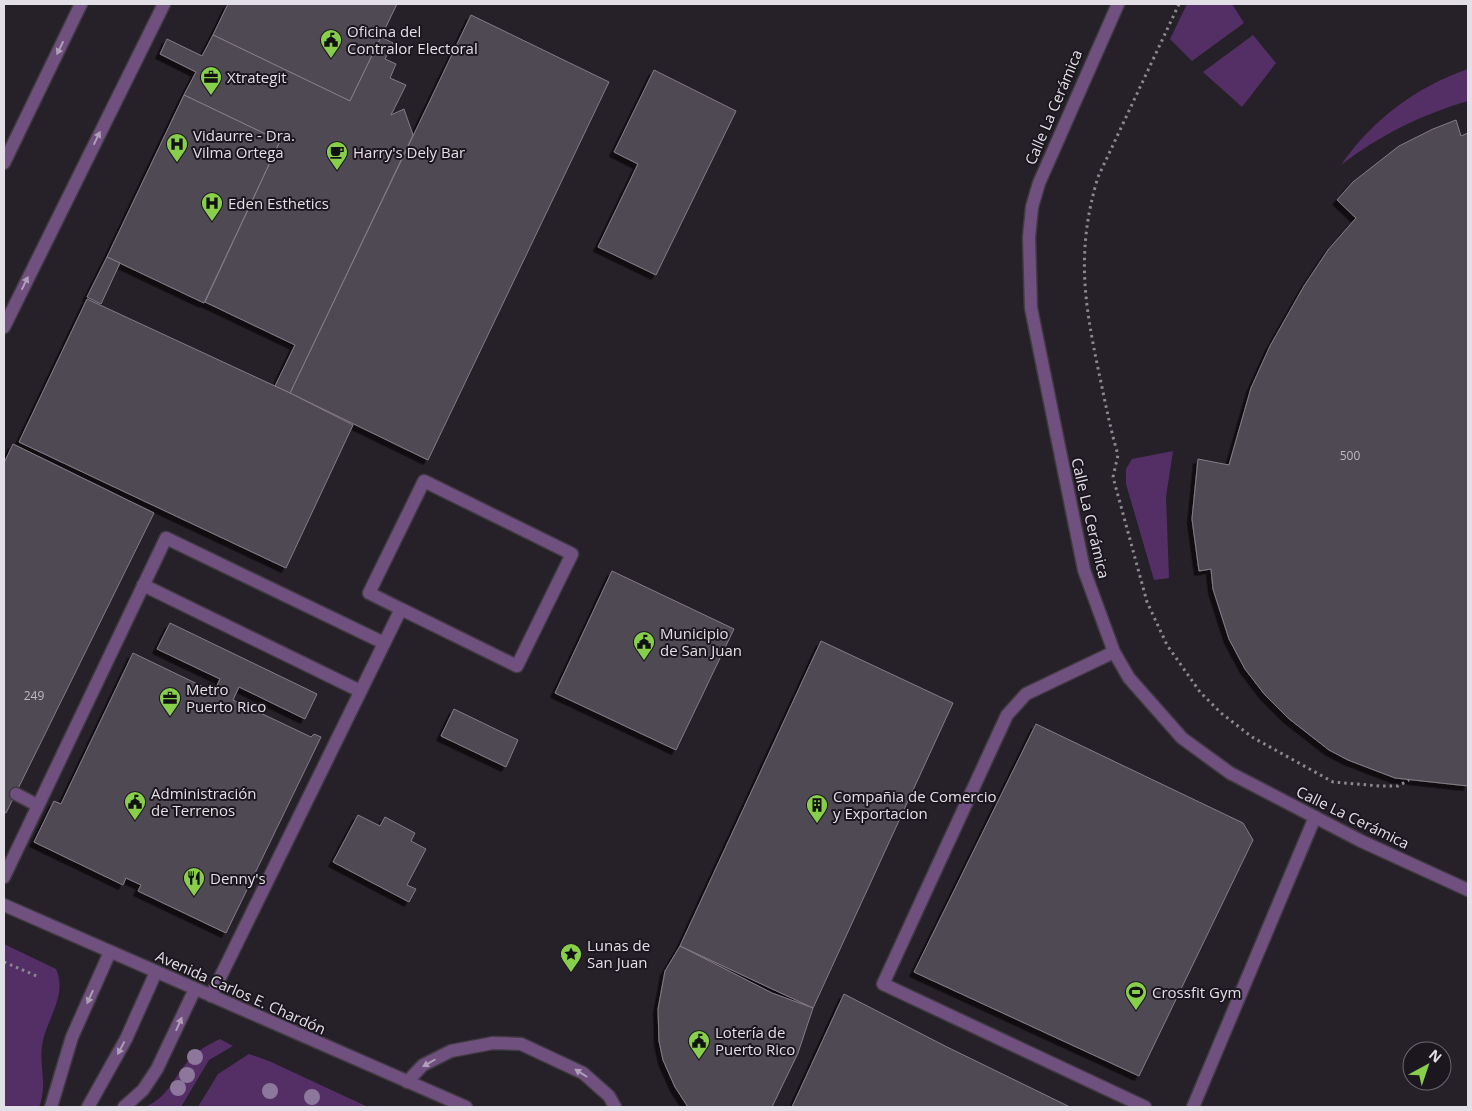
<svg xmlns="http://www.w3.org/2000/svg" width="1472" height="1111" viewBox="0 0 1472 1111" font-family="'Open Sans',sans-serif">
  <defs>
    <filter id="shadow"><feDropShadow dx="-4.5" dy="4.5" stdDeviation="0" flood-color="#0009"/></filter>
  </defs>
  <rect width="100%" height="100%" fill="#262029"/>
  <g fill="#532f65">
    <path d="M1187,4H1232L1244,23L1192,61L1170,39Z"/>
    <path d="M1253,35L1276,63L1242,107L1203,72Z"/>
    <path d="M1468,69V101C1423,114 1378,136 1341,165C1373,119 1416,87 1468,69Z"/>
    <path d="M1173,451L1166,497L1169,578L1154,580L1126,484V469L1132,459Z"/>
    <path d="M4,944L56,969C68,995 46,1020 42,1045C39,1066 48,1087 39,1107H4Z"/>
    <path d="M220,1039L233,1046L209,1060L181,1107H145C172,1095 173,1075 193,1056C201,1048 210,1044 220,1039Z"/>
    <path d="M249,1054L269,1061L368,1107H198L218,1074Z"/>
  </g>
  <g fill="#4f4853" stroke="#847d89" filter="url(#shadow)">
    <path d="M228,4H397L350,101L213,35Z"/>
    <path d="M471,15L609,82L428,460L290,393Z"/>
    <path d="M213,35L350,101L381,37L393,43L385,59L396,64L390,78L406,85L391,115L404,109L413,135L290,393L275,386L295,345L205,302L280,141L184,95L196,72L160,54L167,39L202,56Z"/>
    <path d="M654,70L736,111L656,275L598,247L638,164L614,152Z"/>
    <path d="M184,95L280,141L204,303L107,257Z"/>
    <path d="M1456,120L1461,136L1468,133V786L1395,778L1348,760L1329,750L1288,718L1265,695L1245,669L1229,639L1213,589L1211,569L1199,571L1192,519L1198,459L1229,465L1251,388L1270,346L1304,286L1328,250L1356,218L1337,200L1353,182L1399,146L1433,129Z"/>
    <path d="M107,257L120,263L101,304L87,297Z"/>
    <path d="M87,299L290,393L353,425L286,568L19,442Z"/>
    <path d="M13,444L154,513L6,813L4,812V463Z"/>
    <path d="M612,571L734,629L676,750L555,693Z"/>
    <path d="M170,623L317,694L305,719L239,687L233,700L311,737L314,734L321,737L226,933L138,891L141,885L126,878L123,885L34,842L54,801L61,804L133,653L214,692L220,679L157,649Z"/>
    <path d="M821,641L953,703L813,1008L680,946Z"/>
    <path d="M454,709L518,740L506,767L441,736Z"/>
    <path d="M1036,724L1243,823L1253,840L1139,1076L914,972Z"/>
    <path d="M358,815L380,826L385,817L415,833L411,841L426,849L407,885L416,889L409,902L333,862Z"/>
    <path d="M680,946L772,993L813,1008L798,1053L772,1107H688L675,1087L663,1060L659,1041L658,1009L665,971Z"/>
    <path d="M844,994L945,1046L1070,1107H792Z"/>
  </g>
  <g fill="none" stroke-linecap="round" stroke-linejoin="round">
    <g stroke="#403b43" stroke-width="15">
      <g id="service">
        <path d="M143,585L360,691"/>
        <path d="M1114,652L1026,694L1007,715L883,984L1145,1107"/>
        <path d="M16,794L37,805"/>
        <path d="M4,877L166,538L384,643"/>
        <path d="M211,996L401,609L517,666L572,554L424,481L369,593L401,609"/>
        <path d="M407,1082L423,1065L451,1051L493,1043L521,1044L583,1073L609,1096L615,1107"/>
        <path d="M51,1107L72,1037L110,952"/>
        <path d="M88,1107L126,1039L156,972"/>
        <path d="M124,1107L143,1090L157,1069L195,989"/>
      </g>
    </g>
    <g stroke="#403b43" stroke-width="15">
      <g id="minor">
        <path d="M1118,4L1039,183L1032,207L1029,237L1031,308L1084,570L1114,652L1129,678L1182,738L1230,773L1361,841L1468,890"/>
        <path d="M4,163L81,4"/>
        <path d="M4,327L164,4"/>
        <path d="M1193,1107L1315,817"/>
      </g>
    </g>
    <g stroke="#403b43" stroke-width="15">
      <path id="tertiary" d="M4,905L466,1107"/>
    </g>
    <g stroke="#8d8890" stroke-width="3" stroke-dasharray="2.5 4" stroke-linecap="butt">
      <path d="M1179,4L1098,177C1076,250 1084,302 1099,373C1105,401 1110,428 1118,455L1113,477L1147,602L1167,645L1200,692L1221,713L1252,737L1333,782L1380,786H1398L1409,780"/>
      <path d="M4,962L39,977"/>
    </g>
    <use href="#service" stroke="#6f507f" stroke-width="12"/>
    <use href="#minor" stroke="#6f507f" stroke-width="12"/>
    <use href="#tertiary" stroke="#6f507f" stroke-width="12"/>
  </g>
  <g fill="#8e779c">
    <circle cx="195" cy="1057" r="8"/>
    <circle cx="187" cy="1075" r="8"/>
    <circle cx="178" cy="1088" r="8"/>
    <circle cx="270" cy="1091" r="8"/>
    <circle cx="312" cy="1097" r="8"/>
  </g>
  <defs><path id="oneway-solid" d="M-6-.8H1V-3.2L6.5 0L1 3.2V.8H-6Z" transform="scale(1.25)"/></defs>
  <g fill="#af9fb8">
    <use href="#oneway-solid" transform="translate(60 48) rotate(116)"/>
    <use href="#oneway-solid" transform="translate(97 138) rotate(-64)"/>
    <use href="#oneway-solid" transform="translate(25 283) rotate(-64)"/>
    <use href="#oneway-solid" transform="translate(90 997) rotate(114)"/>
    <use href="#oneway-solid" transform="translate(179 1024) rotate(-66)"/>
    <use href="#oneway-solid" transform="translate(121 1048) rotate(118)"/>
    <use href="#oneway-solid" transform="translate(429 1063) rotate(150)"/>
    <use href="#oneway-solid" transform="translate(581 1073) rotate(-148)"/>
  </g>
  <defs>
    <g id="civic-pin" transform="scale(1.125)"><path d="M0 17L-7.5 6A9.5 9.5 0 1 1 7.5 6Z" fill="#87cf4b" stroke="#1c161f"/><path d="M-.6-6.5H3V-4.5H.6V-3L4-1V1h2V6H-6V1h2V-1L-.6-3ZM-1.2 2.5V6h2.4V2.5Z" fill="#111"/></g>
    <g id="office-pin" transform="scale(1.125)"><path d="M0 17L-7.5 6A9.5 9.5 0 1 1 7.5 6Z" fill="#87cf4b" stroke="#1c161f"/><path d="M-6-3h4V-5.5h4V-3h4V5H-6ZM-1-4.5V-3h2v-1.5ZM-6 0V1H6V0Z" fill="#111"/></g>
    <g id="hospital-pin" transform="scale(1.125)"><path d="M0 17L-7.5 6A9.5 9.5 0 1 1 7.5 6Z" fill="#87cf4b" stroke="#1c161f"/><path d="M-5-5h3v3.5h4V-5h3V5h-3V1.5h-4V5h-3Z" fill="#111"/></g>
    <g id="cafe-pin" transform="scale(1.125)"><path d="M0 17L-7.5 6A9.5 9.5 0 1 1 7.5 6Z" fill="#87cf4b" stroke="#1c161f"/><path d="M-5.5-4.5H6V0H3Q3 3.5 0 3.5H-2.5Q-5.5 3.5-5.5 0ZM3-3.2v2h1.7v-2ZM-6 4.5H4V6H-6Z" fill="#111"/></g>
    <g id="building-pin" transform="scale(1.125)"><path d="M0 17L-7.5 6A9.5 9.5 0 1 1 7.5 6Z" fill="#87cf4b" stroke="#1c161f"/><path d="M-4-6H4V6H1V3H-1V6H-4ZM-2.5-4.3h1.7v1.8h-1.7ZM.8-4.3h1.7v1.8H.8ZM-2.5-1h1.7V.8h-1.7ZM.8-1h1.7V.8H.8Z" fill="#111"/></g>
    <g id="restaurant-pin" transform="scale(1.125)"><path d="M0 17L-7.5 6A9.5 9.5 0 1 1 7.5 6Z" fill="#87cf4b" stroke="#1c161f"/><path d="M-5-6h1v4h1v-4h1v4h1v-4h1v5L-1.5 .5V6h-2V.5L-5-1ZM5-6V6H3V1.5H1.5Q1.5-4 5-6Z" fill="#111"/></g>
    <g id="sight-pin" transform="scale(1.125)"><path d="M0 17L-7.5 6A9.5 9.5 0 1 1 7.5 6Z" fill="#87cf4b" stroke="#1c161f"/><path d="M0-6L1.8-2.2L6-1.7L2.9 1.2L3.7 5.4L0 3.3L-3.7 5.4L-2.9 1.2L-6-1.7L-1.8-2.2Z" fill="#111"/></g>
    <g id="stadium-pin" transform="scale(1.125)"><path d="M0 17L-7.5 6A9.5 9.5 0 1 1 7.5 6Z" fill="#87cf4b" stroke="#1c161f"/><path d="M0-5a6.5 5 0 1 0 0 10a6.5 5 0 1 0 0-10ZM-3.5-1.8h7v3.6h-7Z" fill="#111"/></g>
  </defs>
  <g fill-rule="evenodd">
    <use href="#civic-pin" x="331" y="40"/>
    <use href="#office-pin" x="211" y="77"/>
    <use href="#hospital-pin" x="177" y="144"/>
    <use href="#cafe-pin" x="337" y="152"/>
    <use href="#hospital-pin" x="212" y="203"/>
    <use href="#civic-pin" x="644" y="642"/>
    <use href="#office-pin" x="170" y="698"/>
    <use href="#civic-pin" x="135" y="802"/>
    <use href="#building-pin" x="817" y="805"/>
    <use href="#restaurant-pin" x="194" y="878"/>
    <use href="#sight-pin" x="571" y="954"/>
    <use href="#stadium-pin" x="1136" y="992"/>
    <use href="#civic-pin" x="699" y="1041"/>
  </g>
  <g text-anchor="middle" dominant-baseline="central" stroke-width="4" stroke-linejoin="round" paint-order="stroke">
    <g font-size="12" fill="#beb9c1">
      <text x="1350" y="455">500</text>
      <text x="34" y="695">249</text>
    </g>
    <g font-size="15" fill="#e3dfe6" stroke="#1c161f" text-anchor="start">
      <text x="347" y="31">Oficina del<tspan x="347" dy="17">Contralor Electoral</tspan></text>
      <text x="227" y="77">Xtrategit</text>
      <text x="193" y="135">Vidaurre - Dra.<tspan x="193" dy="17">Vilma Ortega</tspan></text>
      <text x="353" y="152">Harry's Dely Bar</text>
      <text x="228" y="203">Eden Esthetics</text>
      <text x="660" y="633">Municipio<tspan x="660" dy="17">de San Juan</tspan></text>
      <text x="186" y="689">Metro<tspan x="186" dy="17">Puerto Rico</tspan></text>
      <text x="151" y="793">Administración<tspan x="151" dy="17">de Terrenos</tspan></text>
      <text x="833" y="796">Compañia de Comercio<tspan x="833" dy="17">y Exportacion</tspan></text>
      <text x="210" y="878">Denny's</text>
      <text x="587" y="945">Lunas de<tspan x="587" dy="17">San Juan</tspan></text>
      <text x="1152" y="992">Crossfit Gym</text>
      <text x="715" y="1032">Lotería de<tspan x="715" dy="17">Puerto Rico</tspan></text>
    </g>
    <g font-size="15" fill="#e3dfe6" stroke="#1c161f">
      <text transform="translate(1053 107) rotate(-67)">Calle La Cerámica</text>
      <text transform="translate(1091 518) rotate(77)">Calle La Cerámica</text>
      <text transform="translate(1353 817) rotate(26)">Calle La Cerámica</text>
      <text transform="translate(241 992) rotate(24)">Avenida Carlos E. Chardón</text>
    </g>
  </g>
  <rect width="1472" height="1111" fill="none" stroke="#e3dfe6" stroke-width="10"/>
  <g transform="translate(1427 1066) rotate(40)"><circle r="24" fill="#1c161f" stroke="#6c666f"/>
  <path d="M0-4L9 19L0 12L-9 19Z" fill="#87cf4b"/>
  <text y="-8" font-size="14" font-weight="bold" text-anchor="middle" fill="#e3dfe6">N</text>
  </g>
</svg>
